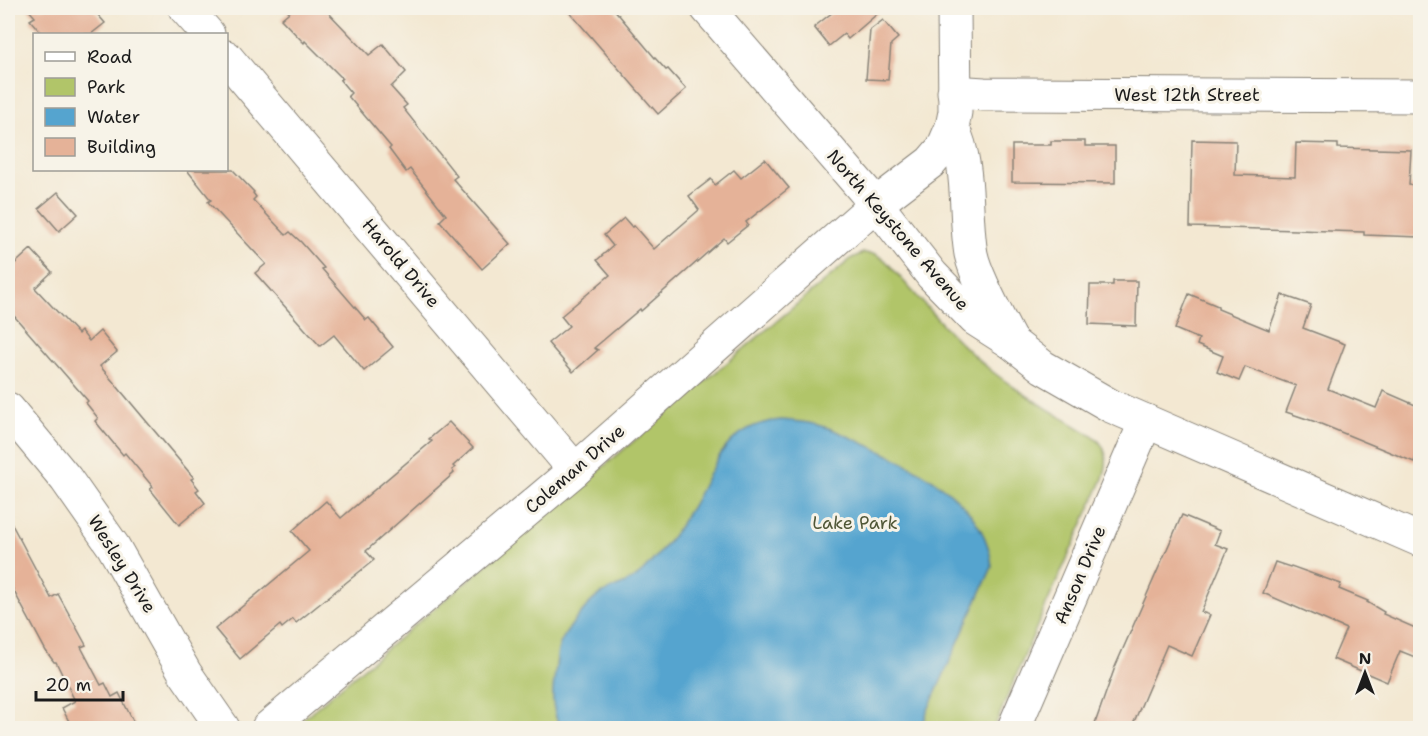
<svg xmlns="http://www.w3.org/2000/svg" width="1428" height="736" viewBox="0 0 1428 736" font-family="'Shantell Sans',sans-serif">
  <rect width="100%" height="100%" fill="#f7f3e8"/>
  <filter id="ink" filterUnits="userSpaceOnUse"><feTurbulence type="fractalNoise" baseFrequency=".0167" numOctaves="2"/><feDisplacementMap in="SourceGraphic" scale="12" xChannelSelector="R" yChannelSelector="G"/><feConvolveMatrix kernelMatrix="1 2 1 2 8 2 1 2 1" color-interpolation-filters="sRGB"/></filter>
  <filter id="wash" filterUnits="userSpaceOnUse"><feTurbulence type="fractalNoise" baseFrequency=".008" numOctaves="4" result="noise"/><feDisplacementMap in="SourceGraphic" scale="24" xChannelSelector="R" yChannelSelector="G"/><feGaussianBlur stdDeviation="1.35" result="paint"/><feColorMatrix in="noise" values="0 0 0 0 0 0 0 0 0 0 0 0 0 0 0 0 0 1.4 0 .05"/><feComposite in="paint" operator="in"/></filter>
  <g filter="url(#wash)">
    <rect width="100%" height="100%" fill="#f3e8d2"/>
    <path fill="#b1c569" stroke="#667042" stroke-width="1.5" d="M863,253L875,254L885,260C919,298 953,340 993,372C1025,397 1062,417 1097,439C1109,452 1108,465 1102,481L1043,612L994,728H292L852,258Z"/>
    <path fill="#55a4cf" stroke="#386076" stroke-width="1.5" d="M781,420C795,421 809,422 822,426C837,430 851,438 865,444C918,467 987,503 992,567L927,712L922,728H560C550,705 552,691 556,667C557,659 557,651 560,644C567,629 589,600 603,593C618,585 631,583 643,571C662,552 678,530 692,506C715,465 726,424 781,420Z"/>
    <g id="blocks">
      <g fill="#e5b298">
        <path d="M27,8H92L105,23L91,34H42L30,20L35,17Z"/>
        <path d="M294,8H324L369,55L383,44L406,72L391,87L407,105L403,108L457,176L453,179L510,244L482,269L440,221L446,215L410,169L406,172L389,149L391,147L348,96L351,93L340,80L342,78L305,41L304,43L281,19Z"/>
        <path d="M566,8H613L655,58L666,70L668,69L686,89L658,114Z"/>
        <path d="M838,8H884L848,39L844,34L829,46L814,27Z"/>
        <path d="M883,20L898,38L891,44L888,80L866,79L870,30Z"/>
        <path d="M1192,140L1236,141L1235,175L1295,177L1296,143L1338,144V148L1411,150L1409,185L1420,186V237L1364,235V232L1190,227Z"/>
        <path d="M1051,141H1085V146H1115V183L1012,182V145H1051Z"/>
        <path d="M765,159L789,188L746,222L748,225L727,242L724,238L641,311L640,309L594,348L598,350L573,372L548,343L569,326L561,316L610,275L597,260L613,246L604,235L624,218L632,227L634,226L654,249L699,210L689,196L711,179L715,185L734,170L741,178Z"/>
        <path d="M187,170H233L254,192L253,193L256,197L253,200L286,235L290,232L301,242L324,268L322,269L366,320L369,318L393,347L364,371L334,335L320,346L255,273L266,264L208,202L211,200Z"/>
        <path d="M58,192L78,214L59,231L39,208Z"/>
        <path d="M31,249L52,272L35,288L78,334L81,331L89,341L100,331L117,352L100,366L194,478L191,479L199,489L196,491L205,503L179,525L150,489L153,487L125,453L123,455L95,421L98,418L86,403L88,401L8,309V270Z"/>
        <path d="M1113,281H1137L1136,326L1089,324L1090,285H1113Z"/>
        <path d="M1189,294L1218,306V309L1269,330L1282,295L1311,305L1303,328L1345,344L1328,389L1376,408L1383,391L1420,407V447L1414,462L1316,422L1286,412L1296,386L1245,367L1239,381L1217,372L1223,356L1197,345L1199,339L1175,329Z"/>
        <path d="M449,422L473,448L453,466L455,468L452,470L454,473L366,551L374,560L296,623L293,619L282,628L280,625L240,659L215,629L309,551L292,531L326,501L341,518L432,441L429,439Z"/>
        <path d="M1182,515L1220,531L1215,544L1228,549L1201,612L1210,615L1192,656L1167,645L1131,729H1093L1115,667Z"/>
        <path d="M8,517L51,598L58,594L86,645L81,647L101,685L105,683L112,697L119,693L137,729H73L62,708L75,701L56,662H54L46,651L8,580Z"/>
        <path d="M1275,562L1290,567L1291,566L1341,584L1339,589L1368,601L1367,602L1384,612L1383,614L1420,630V659L1400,651L1387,682L1333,659L1346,629L1263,593Z"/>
      </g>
    </g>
  </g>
  <g filter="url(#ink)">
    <use href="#blocks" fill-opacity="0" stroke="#888277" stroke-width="1.5"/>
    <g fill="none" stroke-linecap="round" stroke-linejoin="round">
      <g stroke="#888277" stroke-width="35">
        <g id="minor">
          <path d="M185,8L208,34"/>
          <path d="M707,8L876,204L932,275L975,319L1011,342L1043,367L1111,406L1420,540"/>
          <path d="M226,57L575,470"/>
          <path d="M954,92L984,94L1420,96"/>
          <path d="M952,127C971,165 964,213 971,254C976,278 999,319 1011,342"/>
          <path d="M8,409L66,479L113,546L185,673L223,728"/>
          <path d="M268,728L575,470L876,204L931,162L943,148L952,127L955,112L954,8"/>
          <path d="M1014,728L1146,421"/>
        </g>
      </g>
      <use href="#minor" stroke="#fff" stroke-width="33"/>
    </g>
  </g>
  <g text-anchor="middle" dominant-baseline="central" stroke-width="6" stroke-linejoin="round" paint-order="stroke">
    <g font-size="18" fill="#1c1c1c" stroke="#f7f3e8">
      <text x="1187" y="95">West 12th Street</text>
      <text transform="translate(898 230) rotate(49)">North Keystone Avenue</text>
      <text transform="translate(401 263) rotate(50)">Harold Drive</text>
      <text transform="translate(575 469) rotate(-41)">Coleman Drive</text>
      <text transform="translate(122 564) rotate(58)">Wesley Drive</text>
      <text transform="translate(1080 575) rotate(-67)">Anson Drive</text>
    </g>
    <g font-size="18" fill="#505737" stroke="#f7f3e8">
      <text x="855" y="523">Lake Park</text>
    </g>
  </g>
  <rect width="1428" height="736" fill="none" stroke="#f7f3e8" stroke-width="30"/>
  <rect x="33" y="33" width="195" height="138" fill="#f7f3e8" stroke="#9f9d96" stroke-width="1.5"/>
  <rect x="45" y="52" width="30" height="9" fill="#ffffff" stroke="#9f9d96" stroke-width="1.5"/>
  <text x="87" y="63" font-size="18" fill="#1c1c1c">Road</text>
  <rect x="45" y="78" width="30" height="18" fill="#b1c569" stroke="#9f9d96" stroke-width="1.5"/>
  <text x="87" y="93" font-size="18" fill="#1c1c1c">Park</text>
  <rect x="45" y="108" width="30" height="18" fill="#55a4cf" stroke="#9f9d96" stroke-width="1.5"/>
  <text x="87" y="123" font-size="18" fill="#1c1c1c">Water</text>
  <rect x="45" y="138" width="30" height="18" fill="#e5b298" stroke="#9f9d96" stroke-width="1.5"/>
  <text x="87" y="153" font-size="18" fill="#1c1c1c">Building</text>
  <g transform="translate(1365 673)" stroke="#f7f3e8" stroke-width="4.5" paint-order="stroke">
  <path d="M0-4.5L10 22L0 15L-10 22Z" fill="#1c1c1c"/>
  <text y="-9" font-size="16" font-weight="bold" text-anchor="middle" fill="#1c1c1c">N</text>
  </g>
  <path d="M36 691v9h87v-9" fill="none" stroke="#1c1c1c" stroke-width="3"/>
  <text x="45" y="691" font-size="18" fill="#1c1c1c" stroke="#f7f3e8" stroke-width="4.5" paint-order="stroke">20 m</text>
</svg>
